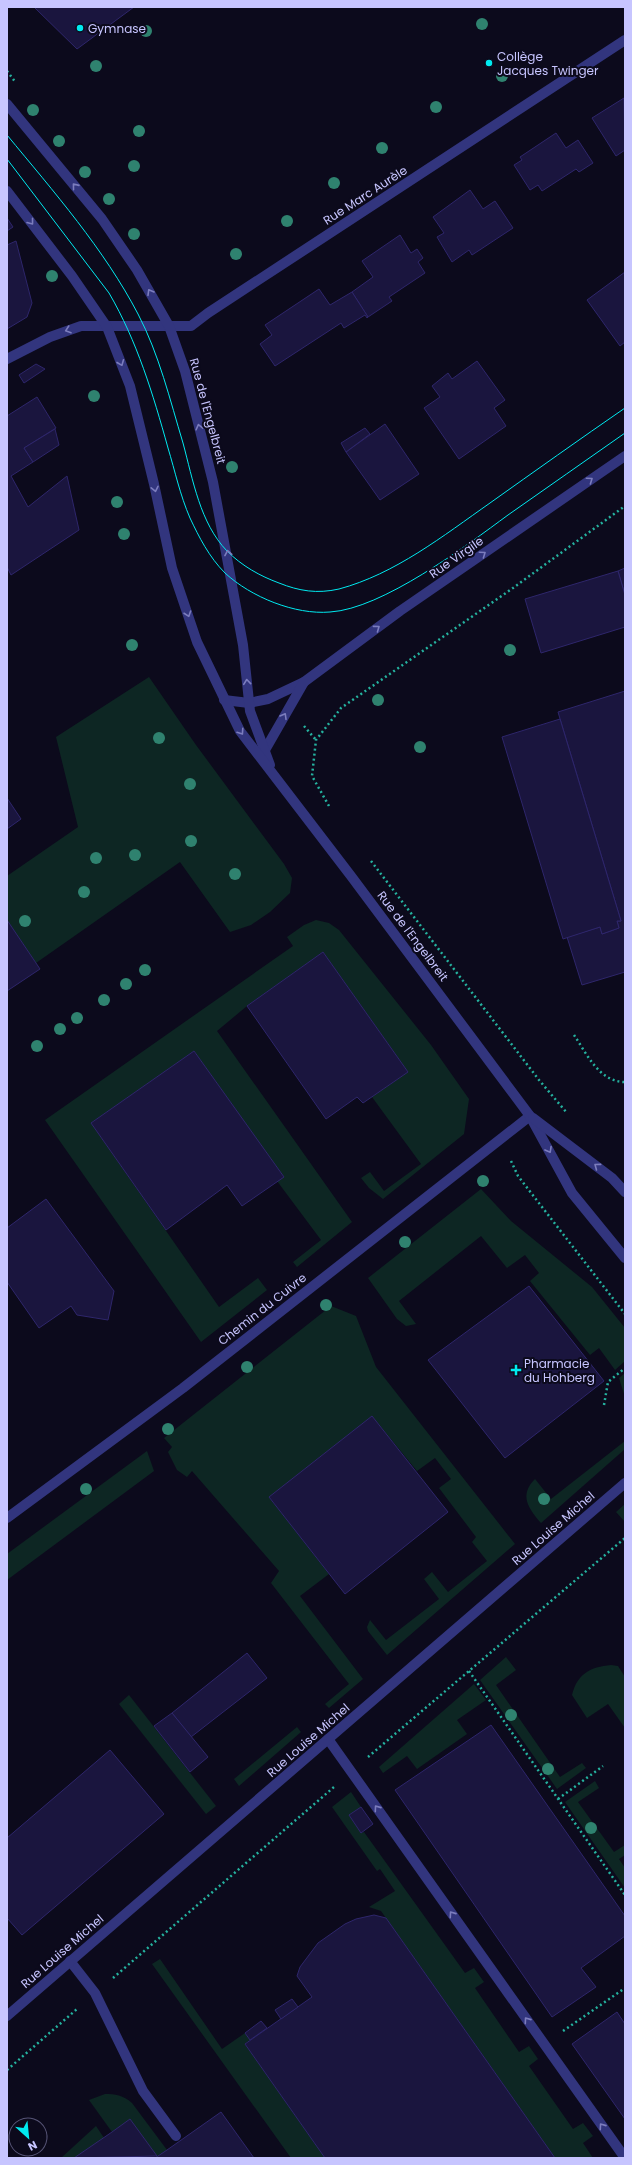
<svg xmlns="http://www.w3.org/2000/svg" width="632" height="2165" viewBox="0 0 632 2165" font-family="Poppins,sans-serif">
  <rect width="100%" height="100%" fill="#0c0a1c"/>
  <g fill="#0d2623">
    <path d="M149,677L196,745L284,864L292,878L290,893L270,912L251,925L230,932L180,862L36,963L7,920V876L78,827L56,737Z"/>
    <path d="M316,920L329,923L339,930L431,1045L469,1099L464,1134L383,1199L369,1188L361,1178L370,1172L384,1191L421,1164L372,1097L408,1072L323,952L247,1006L217,1031L352,1222L297,1267L293,1262L321,1240L277,1181L283,1177L194,1051L91,1123L219,1307L258,1278L267,1290L201,1342L45,1120L293,946L287,937L304,925Z"/>
    <path d="M481,1189L511,1221L592,1287L625,1328V1361L615,1370L599,1348L590,1355L530,1281L539,1273L525,1255L507,1268L481,1236L399,1301L416,1324L406,1326L397,1319L368,1278Z"/>
    <path d="M331,1306L356,1316L376,1367L515,1544L387,1655L368,1631L367,1627L370,1620L386,1640L439,1599L424,1579L432,1572L448,1592L487,1561L472,1542L476,1537L439,1488L451,1479L435,1458L417,1471L372,1416L269,1497L329,1574L300,1596L363,1679L329,1708L325,1704L349,1684L271,1583L279,1571L192,1471L187,1477L177,1470L168,1452L172,1447L164,1438Z"/>
    <path d="M625,1373V1397L619,1378Z"/>
    <path d="M625,1441V1449L541,1523C528,1508 519,1495 535,1479L551,1499Z"/>
    <path d="M147,1451L154,1471L7,1580V1554Z"/>
    <path d="M625,1504V1522L616,1512Z"/>
    <path d="M506,1657L516,1670L496,1685L560,1777L582,1763L586,1768L557,1789L480,1680Z"/>
    <path d="M611,1665L618,1666L625,1677V1728L608,1704L587,1718L572,1695C577,1674 590,1667 611,1665Z"/>
    <path d="M474,1684L486,1700L457,1720L467,1734L417,1769L407,1756L383,1773L379,1767Z"/>
    <path d="M129,1695L216,1806L206,1814L119,1704Z"/>
    <path d="M297,1727L301,1732L239,1786L234,1779Z"/>
    <path d="M595,1781L599,1788L578,1802L614,1852L625,1845V1855L619,1859L625,1868V1888L565,1802Z"/>
    <path d="M351,1792L361,1807L349,1815L361,1833L364,1832L465,1973L474,1968L484,1982L475,1988L519,2052L529,2046L538,2059L529,2066L573,2129L583,2123L593,2136L583,2143L593,2158H555L386,1918L381,1911L369,1907L395,1891L380,1869L377,1871L332,1807Z"/>
    <path d="M160,1959L222,2049L245,2033L250,2040L245,2044L325,2158H291L152,1964Z"/>
    <path d="M105,2094C115,2094 123,2095 132,2103L167,2150L157,2156L130,2120L112,2132L89,2100Z"/>
    <path d="M96,2126L104,2138L74,2158H61Z"/>
  </g>
  <g fill="#1a153e" stroke="#2e266b">
    <path d="M34,7H134L77,49Z"/>
    <path d="M624,98L625,150L616,156L592,118Z"/>
    <path d="M556,133L566,148L578,140L593,163L579,172L576,169L542,191L538,185L530,190L514,165L522,160L520,157Z"/>
    <path d="M470,190L483,209L495,201L513,228L472,255L469,250L452,262L437,237L444,233L433,217Z"/>
    <path d="M7,218L13,227L7,231Z"/>
    <path d="M400,235L411,253L417,249L423,258L418,262L425,273L389,297L392,301L368,317L352,292L373,277L362,261Z"/>
    <path d="M16,241L32,303L27,317L7,329V245Z"/>
    <path d="M625,272V342L620,346L587,300Z"/>
    <path d="M319,289L330,305L352,292L368,317L367,318L365,315L344,328L341,323L275,366L260,344L272,335L265,325Z"/>
    <path d="M477,361L505,400L494,408L506,426L459,459L424,408L440,397L432,386L448,373L452,379Z"/>
    <path d="M36,364L45,369L24,383L19,375Z"/>
    <path d="M37,397L56,428L24,448L33,462L11,476L28,507L67,476L79,530L11,575L7,567V416Z"/>
    <path d="M385,424L419,474L380,500L346,452Z"/>
    <path d="M365,428L370,434L346,452L341,443Z"/>
    <path d="M55,429L59,445L33,462L24,448Z"/>
    <path d="M625,568V595L618,571Z"/>
    <path d="M618,571L625,595V627L541,653L525,599Z"/>
    <path d="M625,691V972L582,985L567,937L600,927L602,934L619,928L617,921H621L558,712Z"/>
    <path d="M560,719L621,921H617L619,928L602,934L600,927L563,939L502,737Z"/>
    <path d="M7,798L21,819L7,829Z"/>
    <path d="M7,920L40,969L7,991Z"/>
    <path d="M323,952L408,1072L363,1103L357,1097L326,1119L247,1006Z"/>
    <path d="M194,1051L284,1177L242,1206L227,1185L166,1230L91,1123Z"/>
    <path d="M46,1199L114,1291L108,1320L77,1315L71,1306L39,1328L7,1282V1228Z"/>
    <path d="M529,1286L604,1381L505,1458L428,1360Z"/>
    <path d="M372,1416L448,1512L345,1594L269,1497Z"/>
    <path d="M247,1653L267,1678L191,1737L172,1713Z"/>
    <path d="M172,1713L208,1757L190,1772L154,1726Z"/>
    <path d="M491,1725L625,1916V1936L581,1968L596,1987L552,2017L395,1790Z"/>
    <path d="M110,1750L164,1814L22,1935L7,1918V1838Z"/>
    <path d="M361,1807L373,1824L361,1833L349,1815Z"/>
    <path d="M374,1915L386,1918L555,2158H325L245,2044L312,1997L297,1976L300,1967L318,1943L345,1924L356,1919Z"/>
    <path d="M292,1999L298,2007L281,2019L275,2010Z"/>
    <path d="M617,2012L625,2024V2119L572,2044Z"/>
    <path d="M261,2021L267,2028L250,2040L245,2033Z"/>
    <path d="M221,2112L254,2158H155L167,2150Z"/>
    <path d="M130,2119L157,2156L74,2158L112,2132Z"/>
  </g>
  <g fill="none" stroke-linecap="round" stroke-linejoin="round">
    <g stroke="#25b29f" stroke-width="2.5" stroke-dasharray="2 3" stroke-linecap="butt">
      <path d="M7,71L16,83"/>
      <path d="M304,726L316,740"/>
      <path d="M329,806L312,776L316,740L341,708L513,588L625,506"/>
      <path d="M371,861L539,1080L567,1113"/>
      <path d="M574,1035C587,1054 599,1082 625,1082"/>
      <path d="M511,1161L518,1176L625,1314"/>
      <path d="M604,1405L608,1382L625,1368"/>
      <path d="M469,1671L625,1895"/>
      <path d="M368,1757L625,1538"/>
      <path d="M558,1799L603,1766"/>
      <path d="M113,1978L334,1787"/>
      <path d="M563,2031L625,1988"/>
      <path d="M7,2070L77,2009"/>
    </g>
    <g stroke="#32357e" stroke-width="10">
      <path d="M328,1739L625,2158"/>
      <path d="M70,1961L95,1993L143,2091L176,2136"/>
    </g>
    <g stroke="#32357e" stroke-width="10">
      <path d="M7,359L50,337L81,326H191L208,313L625,40"/>
      <path d="M224,700L249,703L268,699L304,682"/>
      <path d="M265,750L304,682L400,611L625,456"/>
      <path d="M7,1518L183,1388L530,1116"/>
      <path d="M7,2016L625,1483"/>
    </g>
    <g stroke="#32357e" stroke-width="10">
      <path d="M7,104L102,219L137,270L169,326L185,371L213,482L243,645L250,711L270,765"/>
      <path d="M7,191L72,276L107,327L130,386L154,484L172,568L197,642L240,731L351,876L530,1116L572,1193L625,1258"/>
      <path d="M533,1118L612,1178L625,1192"/>
    </g>
    <g stroke="#00eaf0" stroke-width="1">
      <path d="M7,135C54,192 104,249 138,314C159,354 170,400 183,443C193,480 200,523 227,551C242,566 260,576 279,583C299,591 317,594 339,589C395,574 443,536 490,503C535,471 580,439 625,408"/>
      <path d="M7,159L109,293C137,341 153,394 168,448C175,471 180,495 190,518C199,537 209,557 225,573C251,597 295,615 330,612C382,609 466,546 508,515C547,488 586,460 625,433"/>
    </g>
  </g>
  <g fill="#2f826f">
    <circle cx="482" cy="24" r="6"/>
    <circle cx="146" cy="31" r="6"/>
    <circle cx="96" cy="66" r="6"/>
    <circle cx="502" cy="76" r="6"/>
    <circle cx="436" cy="107" r="6"/>
    <circle cx="33" cy="110" r="6"/>
    <circle cx="139" cy="131" r="6"/>
    <circle cx="59" cy="141" r="6"/>
    <circle cx="382" cy="148" r="6"/>
    <circle cx="134" cy="166" r="6"/>
    <circle cx="85" cy="172" r="6"/>
    <circle cx="334" cy="183" r="6"/>
    <circle cx="109" cy="199" r="6"/>
    <circle cx="287" cy="221" r="6"/>
    <circle cx="134" cy="234" r="6"/>
    <circle cx="236" cy="254" r="6"/>
    <circle cx="52" cy="276" r="6"/>
    <circle cx="94" cy="396" r="6"/>
    <circle cx="232" cy="467" r="6"/>
    <circle cx="117" cy="502" r="6"/>
    <circle cx="124" cy="534" r="6"/>
    <circle cx="132" cy="645" r="6"/>
    <circle cx="510" cy="650" r="6"/>
    <circle cx="378" cy="700" r="6"/>
    <circle cx="159" cy="738" r="6"/>
    <circle cx="420" cy="747" r="6"/>
    <circle cx="190" cy="784" r="6"/>
    <circle cx="191" cy="841" r="6"/>
    <circle cx="135" cy="855" r="6"/>
    <circle cx="96" cy="858" r="6"/>
    <circle cx="235" cy="874" r="6"/>
    <circle cx="84" cy="892" r="6"/>
    <circle cx="25" cy="921" r="6"/>
    <circle cx="145" cy="970" r="6"/>
    <circle cx="126" cy="984" r="6"/>
    <circle cx="104" cy="1000" r="6"/>
    <circle cx="77" cy="1018" r="6"/>
    <circle cx="60" cy="1029" r="6"/>
    <circle cx="37" cy="1046" r="6"/>
    <circle cx="483" cy="1181" r="6"/>
    <circle cx="405" cy="1242" r="6"/>
    <circle cx="326" cy="1305" r="6"/>
    <circle cx="247" cy="1367" r="6"/>
    <circle cx="168" cy="1429" r="6"/>
    <circle cx="86" cy="1489" r="6"/>
    <circle cx="544" cy="1499" r="6"/>
    <circle cx="511" cy="1715" r="6"/>
    <circle cx="548" cy="1769" r="6"/>
    <circle cx="591" cy="1828" r="6"/>
  </g>
  <defs><path id="oneway-chevron" d="M-2-3.5L2.5 0L-2 3.5" fill="none" stroke-width="1.6" stroke-linecap="round" stroke-linejoin="round"/></defs>
  <g stroke="#7c7dbe">
    <use href="#oneway-chevron" transform="translate(75 186) rotate(-129)"/>
    <use href="#oneway-chevron" transform="translate(31 222) rotate(52)"/>
    <use href="#oneway-chevron" transform="translate(150 292) rotate(-120)"/>
    <use href="#oneway-chevron" transform="translate(68 330) rotate(161)"/>
    <use href="#oneway-chevron" transform="translate(121 363) rotate(68)"/>
    <use href="#oneway-chevron" transform="translate(199 427) rotate(-104)"/>
    <use href="#oneway-chevron" transform="translate(590 480) rotate(-35)"/>
    <use href="#oneway-chevron" transform="translate(155 489) rotate(78)"/>
    <use href="#oneway-chevron" transform="translate(228 553) rotate(-100)"/>
    <use href="#oneway-chevron" transform="translate(483 554) rotate(-35)"/>
    <use href="#oneway-chevron" transform="translate(188 614) rotate(71)"/>
    <use href="#oneway-chevron" transform="translate(377 628) rotate(-36)"/>
    <use href="#oneway-chevron" transform="translate(247 682) rotate(-96)"/>
    <use href="#oneway-chevron" transform="translate(284 716) rotate(-60)"/>
    <use href="#oneway-chevron" transform="translate(241 732) rotate(56)"/>
    <use href="#oneway-chevron" transform="translate(549 1150) rotate(61)"/>
    <use href="#oneway-chevron" transform="translate(597 1166) rotate(-143)"/>
    <use href="#oneway-chevron" transform="translate(377 1808) rotate(-125)"/>
    <use href="#oneway-chevron" transform="translate(452 1914) rotate(-125)"/>
    <use href="#oneway-chevron" transform="translate(527 2020) rotate(-125)"/>
    <use href="#oneway-chevron" transform="translate(602 2126) rotate(-125)"/>
  </g>
  <g fill="#00eaf0" stroke="#0c0a1c" stroke-width="1.5">
    <circle cx="80" cy="28" r="4"/>
    <circle cx="489" cy="63" r="4"/>
    <path d="M514 1364h4v4h4v4h-4v4h-4v-4h-4v-4h4z"/>
  </g>
  <g text-anchor="middle" dominant-baseline="central" stroke-width="4" stroke-linejoin="round" paint-order="stroke">
    <g font-size="12" fill="#c7c5ff" stroke="#0c0a1c" text-anchor="start">
      <text x="88" y="28">Gymnase</text>
      <text x="497" y="56">Collège<tspan x="497" dy="14">Jacques Twinger</tspan></text>
      <text x="524" y="1363">Pharmacie<tspan x="524" dy="14">du Hohberg</tspan></text>
    </g>
    <g font-size="12" fill="#c7c5ff" stroke="#0c0a1c">
      <text transform="translate(365 195) rotate(-33)">Rue Marc Aurèle</text>
      <text transform="translate(208 411) rotate(75)">Rue de l'Engelbreit</text>
      <text transform="translate(456 557) rotate(-35)">Rue Virgile</text>
      <text transform="translate(413 936) rotate(53)">Rue de l'Engelbreit</text>
      <text transform="translate(262 1309) rotate(-38)">Chemin du Cuivre</text>
      <text transform="translate(553 1528) rotate(-41)">Rue Louise Michel</text>
      <text transform="translate(308 1740) rotate(-41)">Rue Louise Michel</text>
      <text transform="translate(62 1951) rotate(-41)">Rue Louise Michel</text>
    </g>
  </g>
  <rect width="632" height="2165" fill="none" stroke="#c7c5ff" stroke-width="16"/>
  <g transform="translate(28 2137) rotate(153)"><circle r="19" fill="#0c0a1c" stroke="#575577"/>
  <path d="M0-3L7 15L0 10L-7 15Z" fill="#00eaf0"/>
  <text y="-6" font-size="11" font-weight="bold" text-anchor="middle" fill="#c7c5ff">N</text>
  </g>
</svg>
